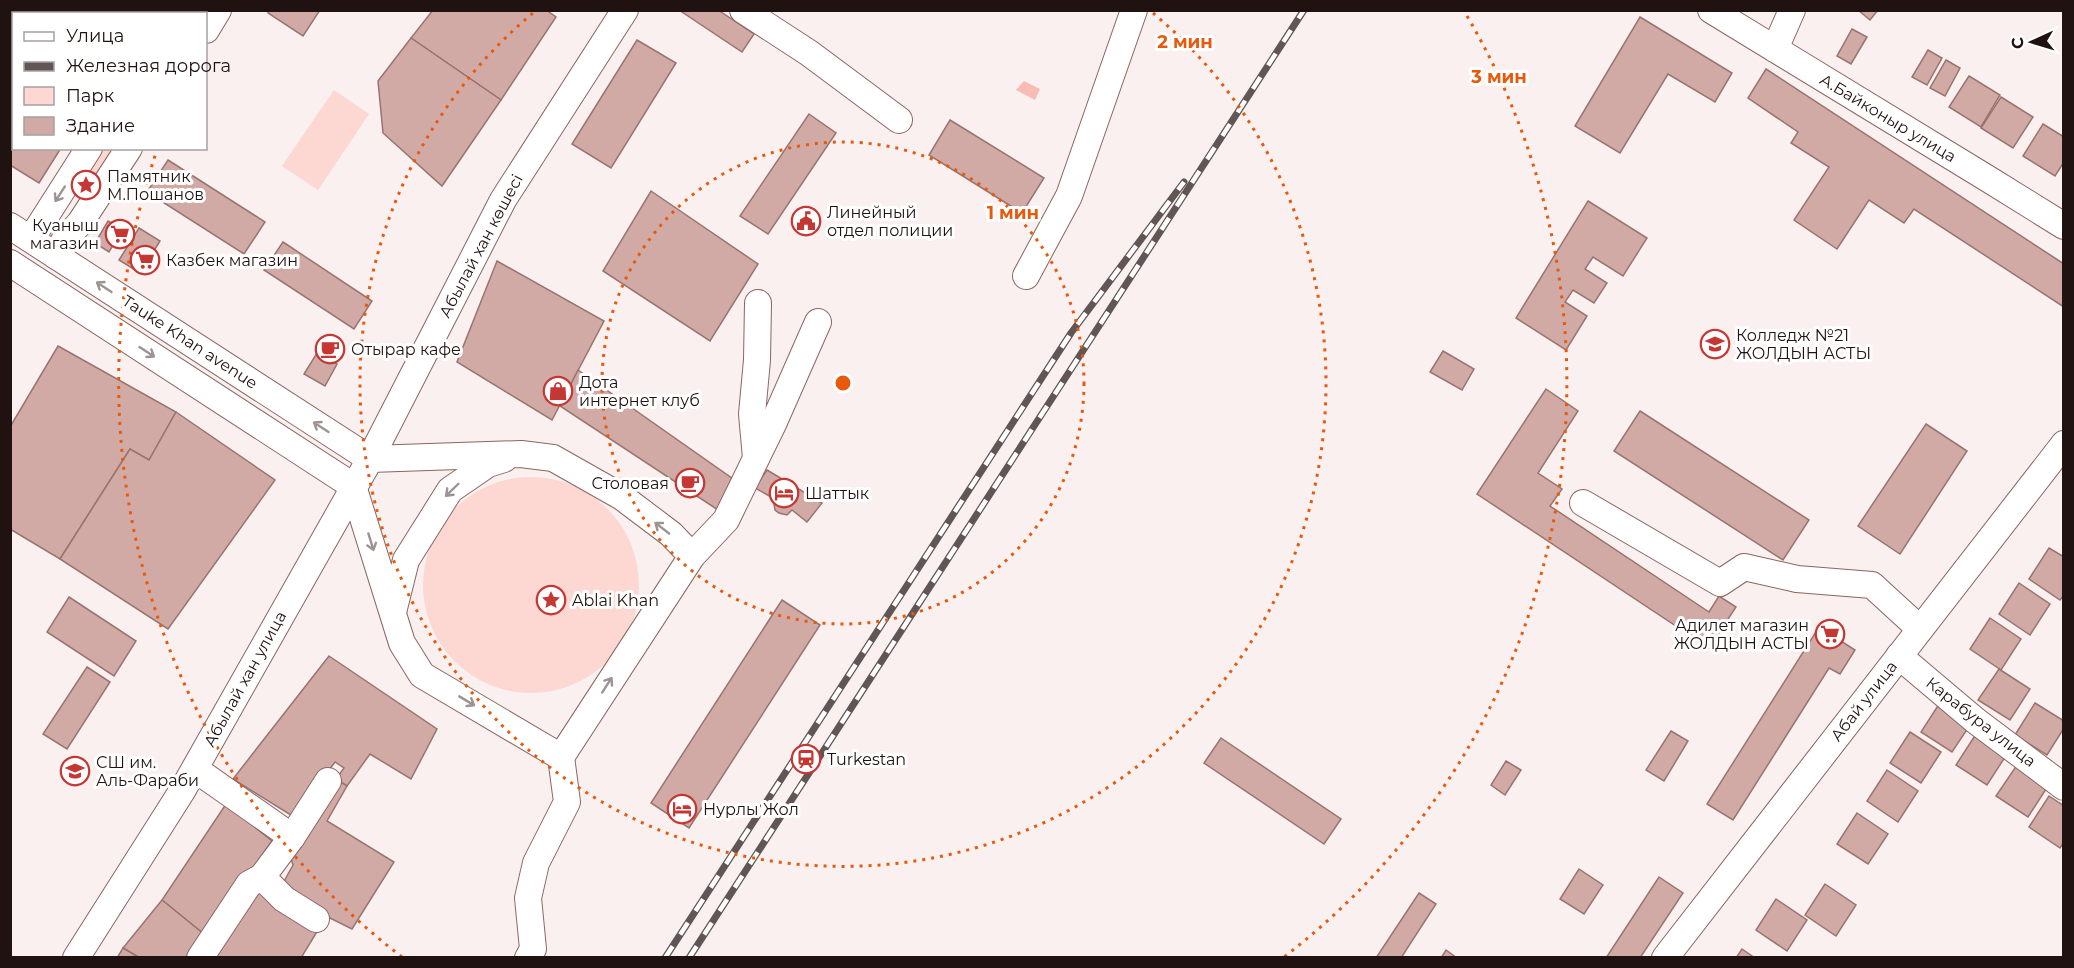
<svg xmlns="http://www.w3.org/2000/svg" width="2074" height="968" viewBox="0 0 2074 968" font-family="Montserrat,sans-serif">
  <rect width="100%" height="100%" fill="#f9f0ef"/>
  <g fill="#fdd7d2">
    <path d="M334,90L369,114L318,190L282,166Z"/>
    <path d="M98,149H119L98,182L83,172Z"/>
    <circle cx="531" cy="585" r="108"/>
  </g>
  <path fill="#f9bbb3" d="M1024,81L1040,89L1035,100L1016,90Z"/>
  <g fill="#d2aaa5" stroke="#99746f" stroke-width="1.5">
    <path d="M85,10H120L118,14H90Z"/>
    <path d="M269,10H320L303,36L268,13Z"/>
    <path d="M433,10H546L556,17L501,100L411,38Z"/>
    <path d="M679,10H718L754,34L742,52Z"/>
    <path d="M1858,10H1878L1870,20Z"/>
    <path d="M1640,17L1732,73L1715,102L1668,74L1620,153L1575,126Z"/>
    <path d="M1852,29L1867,37L1851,64L1837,56Z"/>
    <path d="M411,38L501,100L442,186L383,133L378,81Z"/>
    <path d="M637,40L676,63L611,168L572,144Z"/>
    <path d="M1928,50L1942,58L1927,85L1912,77Z"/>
    <path d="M1946,60L1960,68L1945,96L1930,88Z"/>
    <path d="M1766,69L2064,264V307L1914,209L1904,223L1869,200L1837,249L1794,220L1829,167L1791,143L1798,132L1748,98Z"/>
    <path d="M1969,76L2000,95L1981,127L1949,107Z"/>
    <path d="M2001,97L2033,117L2013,148L1981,128Z"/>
    <path d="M10,108L14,110V148H61L39,183L10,165Z"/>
    <path d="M809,114L836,133L768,234L740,216Z"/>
    <path d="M950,120L1044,178L1022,213L929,155Z"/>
    <path d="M2043,124L2064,137V162L2055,176L2023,156Z"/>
    <path d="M168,160L265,222L244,254L147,192Z"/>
    <path d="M651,191L758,264L710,341L603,271Z"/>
    <path d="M1588,201L1647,238L1623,276L1593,257L1585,269L1607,283L1594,303L1573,290L1565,302L1587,316L1566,350L1516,318Z"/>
    <path d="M108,221L122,230L109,252L95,243Z"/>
    <path d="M139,228L160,241L140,273L119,260Z"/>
    <path d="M283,242L372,301L354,329L264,270Z"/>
    <path d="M497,261L604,321L552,420L457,362Z"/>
    <path d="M58,346L176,412L149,460L130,449L60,559L10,529V427Z"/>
    <path d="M1443,351L1474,369L1462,390L1430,372Z"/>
    <path d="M317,353L337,364L325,386L304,374Z"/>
    <path d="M578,370L736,481L718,510L560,406Z"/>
    <path d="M1546,389L1578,411L1538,473L1562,489L1550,506L1709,612L1719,596L1736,607L1709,648L1477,494Z"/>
    <path d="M1640,411L1809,520L1783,560L1614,451Z"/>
    <path d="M176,412L275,480L168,629L60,559L130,449L149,460Z"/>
    <path d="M1926,424L1967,451L1900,554L1858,526Z"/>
    <path d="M767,470L822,503L807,522L792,510L787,515L779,513L775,510L773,498L755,488Z"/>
    <path d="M2049,548L2064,557V595L2060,600L2029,579Z"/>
    <path d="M2019,583L2050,604L2030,635L1999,614Z"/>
    <path d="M69,597L136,641L114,676L47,632Z"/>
    <path d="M782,600L820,625L689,828L651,803Z"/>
    <path d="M1990,618L2021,639L2001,670L1970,649Z"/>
    <path d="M1819,627L1855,650L1840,674L1829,668L1733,820L1707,804Z"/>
    <path d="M329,656L437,729L411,779L370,754L347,786L336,779L344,768L335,762L294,817L233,779Z"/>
    <path d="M87,667L110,682L67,749L43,734Z"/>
    <path d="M1999,669L2030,689L2010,720L1978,700Z"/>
    <path d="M1941,701L1972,722L1952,752L1921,732Z"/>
    <path d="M2035,703L2064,721V728L2047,755L2015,735Z"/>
    <path d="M1671,731L1688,741L1664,781L1646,770Z"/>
    <path d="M1910,732L1941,752L1921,783L1890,763Z"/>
    <path d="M1976,734L2007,754L1987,785L1956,765Z"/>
    <path d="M1221,738L1341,819L1324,844L1204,763Z"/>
    <path d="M1506,761L1521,770L1505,795L1491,785Z"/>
    <path d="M2017,765L2048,786L2028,817L1996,796Z"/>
    <path d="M1887,770L1918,791L1898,822L1867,801Z"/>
    <path d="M336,779L347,786L327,821L394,862L352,929L326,916L281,887L293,865L289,851Z"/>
    <path d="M2049,796L2064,806V842L2060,848L2029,827Z"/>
    <path d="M226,804L272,841L205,935L162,900Z"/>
    <path d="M1857,813L1888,834L1868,864L1837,844Z"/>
    <path d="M1579,869L1603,885L1584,914L1560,899Z"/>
    <path d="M1659,877L1683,893L1640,958H1606Z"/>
    <path d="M1825,884L1856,905L1836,936L1805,915Z"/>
    <path d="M256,889L318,930L301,958H211Z"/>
    <path d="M1419,893L1436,904L1401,958H1376Z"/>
    <path d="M1776,899L1807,920L1787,951L1756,930Z"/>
    <path d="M162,900L205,935L191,958H140L123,948Z"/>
    <path d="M123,948L140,958H117Z"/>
    <path d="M1742,949L1755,958H1736Z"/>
    <path d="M1446,950L1457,958H1441Z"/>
  </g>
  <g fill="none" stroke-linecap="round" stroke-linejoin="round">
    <g stroke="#8a6661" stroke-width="28">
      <g id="minor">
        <path d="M743,10L809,53L899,120"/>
        <path d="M1711,10L1985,177L2064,226"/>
        <path d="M176,14L178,10"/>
        <path d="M206,30L218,10"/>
        <path d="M1775,49L1792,10"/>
        <path d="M10,226L370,459"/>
        <path d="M31,239L89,148"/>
        <path d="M56,256L65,239L80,223L129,148"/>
        <path d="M10,263L353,486"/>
        <path d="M1026,276L1069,196L1134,10"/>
        <path d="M756,458L752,414L757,360L758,303"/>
        <path d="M353,486L402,643L422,675L561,757L692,556L671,534L622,497L553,458L521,454L370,459"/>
        <path d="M1583,503L1720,583L1744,567L1797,579L1872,585L1920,629"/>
        <path d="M692,556L726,520L773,424L818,322"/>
        <path d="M393,612L406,560L450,490L488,464L504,459"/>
        <path d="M1899,656L1976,721L2064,787"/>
        <path d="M195,769L292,837"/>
        <path d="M316,919L284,899L262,877L292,837L328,781"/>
        <path d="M76,958L182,791L370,459L503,200L625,10"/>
        <path d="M200,958L249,884L262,877"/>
        <path d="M528,958L533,949L528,898L536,863L567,802L561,757"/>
        <path d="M1665,958L2064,444"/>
      </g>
    </g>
    <use href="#minor" stroke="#fff" stroke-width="26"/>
    <g stroke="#625654" stroke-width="7">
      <g id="rail">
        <path d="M665,958L1071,333L1184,182"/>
        <path d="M689,958L1304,10"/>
      </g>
    </g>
    <use href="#rail" stroke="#fff" stroke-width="4.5" stroke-dasharray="14" stroke-linecap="butt"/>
  </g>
  <defs><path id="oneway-shaft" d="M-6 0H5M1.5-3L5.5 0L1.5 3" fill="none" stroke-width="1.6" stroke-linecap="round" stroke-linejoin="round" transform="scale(1.5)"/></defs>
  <g stroke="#9b9493">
    <use href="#oneway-shaft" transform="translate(60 194) rotate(123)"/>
    <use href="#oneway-shaft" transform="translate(104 287) rotate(-147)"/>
    <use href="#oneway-shaft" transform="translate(147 352) rotate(33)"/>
    <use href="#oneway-shaft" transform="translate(321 427) rotate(-147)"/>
    <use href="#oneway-shaft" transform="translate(452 490) rotate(136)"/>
    <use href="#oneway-shaft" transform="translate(662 528) rotate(-142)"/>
    <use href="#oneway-shaft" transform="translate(371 542) rotate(73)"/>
    <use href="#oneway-shaft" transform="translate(607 685) rotate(-57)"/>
    <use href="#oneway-shaft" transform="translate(467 701) rotate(31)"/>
  </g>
  <g fill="none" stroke="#e8590c" stroke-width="3" stroke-dasharray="3 6">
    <circle cx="843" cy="383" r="241"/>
    <path d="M1153 13A483 483 0 1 1 533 13"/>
    <path d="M402 957A724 724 0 0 1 156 153M1467 16A724 724 0 0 1 1284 957"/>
  </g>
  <defs>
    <g id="sight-ring" transform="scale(1.5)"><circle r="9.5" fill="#fff" stroke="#c53733" stroke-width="1.5"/><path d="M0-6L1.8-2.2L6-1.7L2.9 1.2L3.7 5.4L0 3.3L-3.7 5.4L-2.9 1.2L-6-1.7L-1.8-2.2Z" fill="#c53733"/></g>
    <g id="civic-ring" transform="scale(1.5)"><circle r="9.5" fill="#fff" stroke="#c53733" stroke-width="1.5"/><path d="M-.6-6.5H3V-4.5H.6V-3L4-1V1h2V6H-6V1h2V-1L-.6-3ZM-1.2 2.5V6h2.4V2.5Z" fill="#c53733"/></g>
    <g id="supermarket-ring" transform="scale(1.5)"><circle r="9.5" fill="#fff" stroke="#c53733" stroke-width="1.5"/><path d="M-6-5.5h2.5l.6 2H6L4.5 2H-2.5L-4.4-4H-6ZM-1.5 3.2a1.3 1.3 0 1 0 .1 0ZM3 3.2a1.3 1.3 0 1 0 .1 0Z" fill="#c53733"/></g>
    <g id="university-ring" transform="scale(1.5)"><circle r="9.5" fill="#fff" stroke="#c53733" stroke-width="1.5"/><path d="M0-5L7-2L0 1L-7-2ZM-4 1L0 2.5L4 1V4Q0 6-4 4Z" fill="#c53733"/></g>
    <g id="cafe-ring" transform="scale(1.5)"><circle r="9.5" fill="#fff" stroke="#c53733" stroke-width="1.5"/><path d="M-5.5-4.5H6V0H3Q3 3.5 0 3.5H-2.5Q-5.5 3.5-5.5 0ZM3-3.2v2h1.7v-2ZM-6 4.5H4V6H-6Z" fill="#c53733"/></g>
    <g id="shop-ring" transform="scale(1.5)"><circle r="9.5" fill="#fff" stroke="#c53733" stroke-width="1.5"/><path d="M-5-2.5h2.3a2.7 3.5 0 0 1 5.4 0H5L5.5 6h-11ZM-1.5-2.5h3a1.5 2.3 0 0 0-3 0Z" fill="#c53733"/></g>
    <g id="hotel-ring" transform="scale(1.5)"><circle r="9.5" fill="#fff" stroke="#c53733" stroke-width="1.5"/><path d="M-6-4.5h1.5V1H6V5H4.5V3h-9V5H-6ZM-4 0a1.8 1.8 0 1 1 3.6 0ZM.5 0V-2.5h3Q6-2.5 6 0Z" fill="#c53733"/></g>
    <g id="station-ring" transform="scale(1.5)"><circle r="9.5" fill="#fff" stroke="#c53733" stroke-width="1.5"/><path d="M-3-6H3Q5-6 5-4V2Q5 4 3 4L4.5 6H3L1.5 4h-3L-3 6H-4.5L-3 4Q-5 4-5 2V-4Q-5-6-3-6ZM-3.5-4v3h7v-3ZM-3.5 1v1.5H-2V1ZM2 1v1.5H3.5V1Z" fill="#c53733"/></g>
    <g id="school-ring" transform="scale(1.5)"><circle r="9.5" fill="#fff" stroke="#c53733" stroke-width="1.5"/><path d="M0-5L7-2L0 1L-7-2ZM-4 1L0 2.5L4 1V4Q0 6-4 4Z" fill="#c53733"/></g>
  </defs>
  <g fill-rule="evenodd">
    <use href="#sight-ring" x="86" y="185"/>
    <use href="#civic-ring" x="806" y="221"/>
    <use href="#supermarket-ring" x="120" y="234"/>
    <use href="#supermarket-ring" x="145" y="260"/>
    <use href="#university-ring" x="1715" y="344"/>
    <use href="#cafe-ring" x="330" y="349"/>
    <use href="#shop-ring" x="558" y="391"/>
    <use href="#cafe-ring" x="690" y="483"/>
    <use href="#hotel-ring" x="784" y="493"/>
    <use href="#sight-ring" x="551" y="600"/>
    <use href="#supermarket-ring" x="1830" y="634"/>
    <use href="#station-ring" x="806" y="759"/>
    <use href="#school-ring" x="75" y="771"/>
    <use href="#hotel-ring" x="682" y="809"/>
  </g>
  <g text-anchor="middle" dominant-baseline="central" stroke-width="6" stroke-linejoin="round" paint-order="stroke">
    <g font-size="16" fill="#201210" stroke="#fff">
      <text transform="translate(1888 118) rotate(31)">А.Байконыр улица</text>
      <text transform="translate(481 246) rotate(-62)">Абылай хан көшесі</text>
      <text transform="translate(190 342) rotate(33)">Tauke Khan avenue</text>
      <text transform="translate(245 679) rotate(-61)">Абылай хан улица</text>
      <text transform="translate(1864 701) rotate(-52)">Абай улица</text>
      <text transform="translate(1981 722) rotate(38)">Карабура улица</text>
    </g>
    <g font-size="16" fill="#201210" stroke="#fff" text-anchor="start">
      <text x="107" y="176">Памятник<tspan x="107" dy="18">М.Пошанов</tspan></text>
      <text x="827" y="212">Линейный<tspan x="827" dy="18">отдел полиции</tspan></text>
      <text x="99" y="225" text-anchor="end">Куаныш<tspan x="99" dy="18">магазин</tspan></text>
      <text x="166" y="260">Казбек магазин</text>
      <text x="1736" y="335">Колледж №21<tspan x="1736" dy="18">ЖОЛДЫН АСТЫ</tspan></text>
      <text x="351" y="349">Отырар кафе</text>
      <text x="579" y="382">Дота<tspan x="579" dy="18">интернет клуб</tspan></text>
      <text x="669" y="483" text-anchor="end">Столовая</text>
      <text x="805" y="493">Шаттык</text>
      <text x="572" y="600">Ablai Khan</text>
      <text x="1809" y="625" text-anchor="end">Адилет магазин<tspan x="1809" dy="18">ЖОЛДЫН АСТЫ</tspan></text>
      <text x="827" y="759">Turkestan</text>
      <text x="96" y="762">СШ им.<tspan x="96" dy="18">Аль-Фараби</tspan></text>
      <text x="703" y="809">Нурлы Жол</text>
    </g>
  </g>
  <circle cx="843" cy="383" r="9" fill="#e8590c" stroke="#fff" stroke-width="3"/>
  <g font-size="18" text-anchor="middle" font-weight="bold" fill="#e8590c" stroke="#fff" stroke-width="6" stroke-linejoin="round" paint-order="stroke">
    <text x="1185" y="48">2 мин</text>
    <text x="1499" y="83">3 мин</text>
    <text x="1013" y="219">1 мин</text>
  </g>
  <rect width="2074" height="968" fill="none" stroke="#201210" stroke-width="24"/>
  <rect x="12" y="12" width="195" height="138" fill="#ffffff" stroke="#a6a09f" stroke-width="1.5"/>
  <rect x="24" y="32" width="30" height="9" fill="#ffffff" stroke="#a6a09f" stroke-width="1.5"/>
  <text x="66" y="42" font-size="18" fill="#201210">Улица</text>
  <rect x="24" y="62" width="30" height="9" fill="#625654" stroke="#a6a09f" stroke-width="1.5"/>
  <text x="66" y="72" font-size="18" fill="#201210">Железная дорога</text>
  <rect x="24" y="87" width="30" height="18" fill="#fdd7d2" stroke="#a6a09f" stroke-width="1.5"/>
  <text x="66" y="102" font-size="18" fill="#201210">Парк</text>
  <rect x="24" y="117" width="30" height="18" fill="#d2aaa5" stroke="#a6a09f" stroke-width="1.5"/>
  <text x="66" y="132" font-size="18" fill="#201210">Здание</text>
  <g transform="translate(2032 42) rotate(266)" stroke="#ffffff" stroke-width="4.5" paint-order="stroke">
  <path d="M0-4.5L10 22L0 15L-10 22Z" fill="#201210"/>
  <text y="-9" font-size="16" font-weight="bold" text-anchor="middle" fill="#201210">С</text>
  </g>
</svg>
